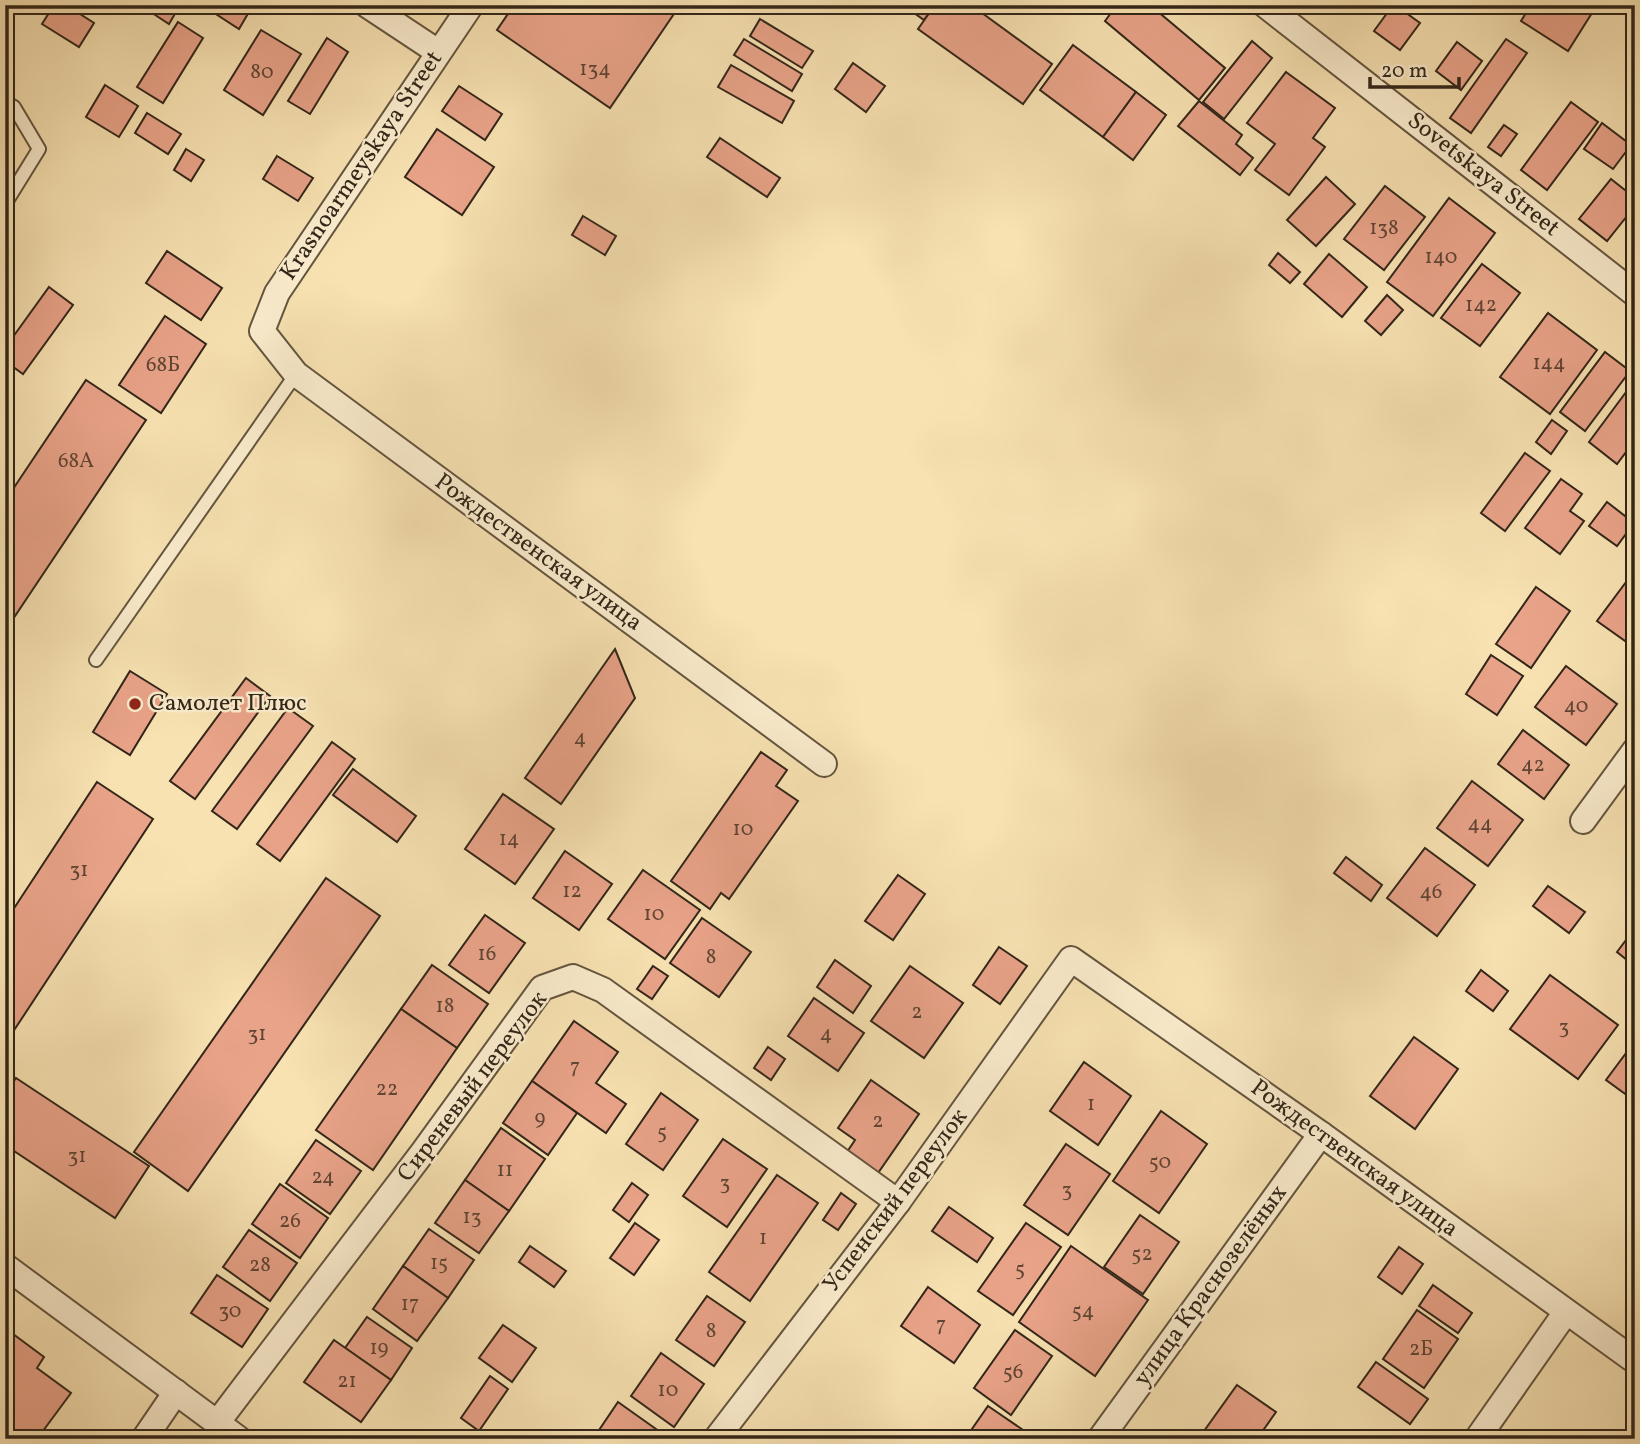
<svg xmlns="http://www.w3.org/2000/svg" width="1640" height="1444" viewBox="0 0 1640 1444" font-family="Vollkorn,serif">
  <rect width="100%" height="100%" fill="#f8e2b2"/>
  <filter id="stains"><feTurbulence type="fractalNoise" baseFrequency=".00286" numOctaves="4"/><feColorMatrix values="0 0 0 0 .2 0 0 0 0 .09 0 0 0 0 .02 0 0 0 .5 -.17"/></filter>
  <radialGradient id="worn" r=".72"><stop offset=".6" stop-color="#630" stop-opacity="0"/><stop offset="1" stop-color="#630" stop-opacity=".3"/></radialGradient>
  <g fill="#e9a389" stroke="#322619" stroke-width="2">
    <path d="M54,5H66L94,23L79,47L42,24Z"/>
    <path d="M144,5H180L169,24L143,7Z"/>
    <path d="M202,5H253L239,29Z"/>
    <path d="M514,5H680L610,108L497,30Z"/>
    <path d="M903,5H935L924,20Z"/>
    <path d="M935,5H971L1052,64L1023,104L918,29Z"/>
    <path d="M1117,5H1150L1225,68L1199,100L1105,21Z"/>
    <path d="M1393,5H1395L1420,23L1400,50L1374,31Z"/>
    <path d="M1531,5H1597L1568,51L1521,21Z"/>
    <path d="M760,19L813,51L802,68L750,36Z"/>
    <path d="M178,22L203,38L163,103L137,87Z"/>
    <path d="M261,30L301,54L263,115L224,90Z"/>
    <path d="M327,38L348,52L310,114L288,101Z"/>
    <path d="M744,39L802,74L792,91L734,55Z"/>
    <path d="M1506,39L1527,53L1471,133L1450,118Z"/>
    <path d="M1252,41L1272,58L1224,119L1203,102Z"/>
    <path d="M1457,42L1482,61L1461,90L1436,71Z"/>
    <path d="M1073,45L1136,92L1103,137L1040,90Z"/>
    <path d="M853,63L885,86L866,112L835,89Z"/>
    <path d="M731,65L794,101L782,123L718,87Z"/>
    <path d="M1286,72L1335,108L1313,138L1325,147L1289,195L1255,170L1275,144L1247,123Z"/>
    <path d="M105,85L138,106L119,137L86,117Z"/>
    <path d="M459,86L502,114L485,140L442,111Z"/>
    <path d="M1136,92L1166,115L1133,160L1103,137Z"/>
    <path d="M1199,101L1242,135L1236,144L1253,158L1240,175L1178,126Z"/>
    <path d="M1571,102L1598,122L1547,190L1521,170Z"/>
    <path d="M147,113L181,134L168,154L135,133Z"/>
    <path d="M1602,123L1631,145L1613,169L1584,149Z"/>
    <path d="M1504,125L1517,134L1501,156L1488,147Z"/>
    <path d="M437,129L494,167L462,215L405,177Z"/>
    <path d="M720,138L780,178L767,197L707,157Z"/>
    <path d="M186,149L204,160L191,181L174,170Z"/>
    <path d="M277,156L313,178L298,201L263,179Z"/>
    <path d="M1326,177L1355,204L1316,246L1287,220Z"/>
    <path d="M1611,179L1635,198V206L1607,241L1579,219Z"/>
    <path d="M1385,186L1425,217L1384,270L1344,239Z"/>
    <path d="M1449,198L1495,233L1433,316L1387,282Z"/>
    <path d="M583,216L616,236L605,255L572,235Z"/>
    <path d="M167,251L222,288L201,320L146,283Z"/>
    <path d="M1278,253L1300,272L1290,283L1269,265Z"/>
    <path d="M1329,254L1367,287L1342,317L1304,284Z"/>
    <path d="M1482,264L1520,293L1480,346L1441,318Z"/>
    <path d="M49,287L73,305L23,374L5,361V348Z"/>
    <path d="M1387,295L1403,310L1381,335L1365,321Z"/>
    <path d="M1548,313L1597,350L1550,414L1500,377Z"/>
    <path d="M165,316L206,344L161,413L119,385Z"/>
    <path d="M1605,352L1630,371L1585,431L1560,412Z"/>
    <path d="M86,380L146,420L15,616L5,609V501Z"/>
    <path d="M1635,380V440L1617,464L1589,442Z"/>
    <path d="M1552,420L1567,431L1551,454L1536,442Z"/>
    <path d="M1525,453L1550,471L1505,531L1481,513Z"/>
    <path d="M1561,479L1582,494L1570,511L1584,521L1560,554L1525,528Z"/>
    <path d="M1607,502L1634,523L1617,546L1589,526Z"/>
    <path d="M1635,570V648L1597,621Z"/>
    <path d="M1536,587L1570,611L1531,668L1496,644Z"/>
    <path d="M615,649L635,698L561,804L525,778Z"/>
    <path d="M1491,655L1523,676L1497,715L1466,694Z"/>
    <path d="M1566,666L1617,704L1586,745L1535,707Z"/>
    <path d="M130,671L167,694L130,755L93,732Z"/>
    <path d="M246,678L270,696L195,799L170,781Z"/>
    <path d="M288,708L313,726L237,829L212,811Z"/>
    <path d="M1523,730L1569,765L1544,799L1498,764Z"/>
    <path d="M332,742L355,759L280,861L257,844Z"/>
    <path d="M761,752L787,770L776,786L798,801L729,899L721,893L710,909L671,881Z"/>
    <path d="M353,769L416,816L397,842L333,795Z"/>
    <path d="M1472,781L1523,820L1488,866L1437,828Z"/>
    <path d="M97,782L153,819L5,1044V922Z"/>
    <path d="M503,794L554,829L515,884L465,849Z"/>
    <path d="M1425,848L1475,885L1437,936L1387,898Z"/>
    <path d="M565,851L612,884L579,930L533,898Z"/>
    <path d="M1346,857L1382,885L1371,901L1334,873Z"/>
    <path d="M643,870L700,910L665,959L608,919Z"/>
    <path d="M898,875L925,894L893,940L865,921Z"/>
    <path d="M326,878L380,916L188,1191L134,1152Z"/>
    <path d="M1548,886L1585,912L1569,933L1533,906Z"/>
    <path d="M485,915L525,943L489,993L449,965Z"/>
    <path d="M702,918L751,952L719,997L670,963Z"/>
    <path d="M1635,928V960L1632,964L1617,952Z"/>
    <path d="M999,947L1027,966L1000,1004L973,985Z"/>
    <path d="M835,960L871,986L853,1013L817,987Z"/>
    <path d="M432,965L488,1004L457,1048L401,1009Z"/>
    <path d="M653,966L668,976L652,999L637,989Z"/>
    <path d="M910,966L963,1003L924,1058L871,1021Z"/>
    <path d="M1481,970L1508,991L1493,1011L1466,991Z"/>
    <path d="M1550,975L1618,1025L1578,1079L1510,1029Z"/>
    <path d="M814,998L864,1033L838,1071L788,1036Z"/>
    <path d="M401,1009L457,1048L373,1170L316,1130Z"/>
    <path d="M574,1021L618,1052L596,1083L626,1104L606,1133L532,1081Z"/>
    <path d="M1414,1037L1458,1069L1415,1129L1370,1096Z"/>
    <path d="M1635,1041V1101L1606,1080Z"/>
    <path d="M768,1047L785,1059L771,1080L754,1068Z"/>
    <path d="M1084,1062L1131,1096L1098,1145L1050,1111Z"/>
    <path d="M16,1078L149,1166L115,1218L5,1145V1094Z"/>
    <path d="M871,1080L919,1114L878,1173L847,1152L855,1140L838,1128Z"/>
    <path d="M532,1081L577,1113L548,1155L503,1123Z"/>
    <path d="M661,1093L698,1120L663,1170L626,1144Z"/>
    <path d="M1161,1111L1207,1144L1159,1213L1113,1181Z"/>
    <path d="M501,1128L545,1159L509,1211L465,1180Z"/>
    <path d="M723,1139L767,1169L727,1227L683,1196Z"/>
    <path d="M316,1140L361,1171L330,1214L286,1183Z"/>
    <path d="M1066,1144L1110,1174L1068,1235L1024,1205Z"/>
    <path d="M777,1175L818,1203L750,1301L709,1272Z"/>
    <path d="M465,1180L509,1211L479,1253L435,1223Z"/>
    <path d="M632,1183L648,1195L629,1222L613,1210Z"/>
    <path d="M280,1184L328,1218L300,1258L252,1224Z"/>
    <path d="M841,1193L856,1204L838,1230L823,1220Z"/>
    <path d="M949,1207L993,1238L977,1262L932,1231Z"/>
    <path d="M1140,1215L1179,1242L1143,1294L1104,1267Z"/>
    <path d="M635,1223L659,1240L634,1275L610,1258Z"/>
    <path d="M1026,1223L1061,1247L1013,1315L978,1291Z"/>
    <path d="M429,1229L474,1260L448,1298L403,1266Z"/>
    <path d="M249,1230L297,1263L270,1301L223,1267Z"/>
    <path d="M530,1246L566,1271L554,1287L519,1262Z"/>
    <path d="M1071,1246L1148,1300L1095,1376L1019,1322Z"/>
    <path d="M1399,1247L1423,1264L1402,1294L1378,1277Z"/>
    <path d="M403,1266L448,1298L417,1341L373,1309Z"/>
    <path d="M217,1275L268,1309L242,1347L191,1313Z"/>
    <path d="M1433,1285L1472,1313L1458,1333L1419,1306Z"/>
    <path d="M928,1287L980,1325L954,1363L901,1326Z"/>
    <path d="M707,1296L745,1322L714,1366L676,1340Z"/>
    <path d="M1417,1310L1458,1339L1424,1388L1383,1359Z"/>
    <path d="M367,1317L412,1348L391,1380L345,1348Z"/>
    <path d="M503,1325L536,1348L512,1382L479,1358Z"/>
    <path d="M5,1328L44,1357L37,1368L71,1393L37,1439H27L5,1423V1408L11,1400L5,1396Z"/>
    <path d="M1015,1330L1052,1356L1011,1415L974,1388Z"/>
    <path d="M334,1340L391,1380L361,1422L304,1382Z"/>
    <path d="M661,1353L704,1384L674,1427L631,1396Z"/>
    <path d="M1376,1362L1428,1399L1410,1424L1358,1387Z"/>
    <path d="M490,1376L508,1389L479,1431L461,1418Z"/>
    <path d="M1237,1385L1276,1412L1257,1439H1215L1204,1431Z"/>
    <path d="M618,1402L663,1434L660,1439H593Z"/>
    <path d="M988,1406L1026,1432L1021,1439H965Z"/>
  </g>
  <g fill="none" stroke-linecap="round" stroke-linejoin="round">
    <g stroke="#64553f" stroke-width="16">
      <g id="service">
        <path d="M5,102L14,107L39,149L5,204"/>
        <path d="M96,660L296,374"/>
      </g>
    </g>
    <g stroke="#64553f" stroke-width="28">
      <g id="minor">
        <path d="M367,5L438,52"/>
        <path d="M471,5L277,293L262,331L296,374L824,764"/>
        <path d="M1265,5L1635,294"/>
        <path d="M1583,821L1635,750"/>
        <path d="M5,1266L239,1439"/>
        <path d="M217,1423L423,1152L542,988L573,977L603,990L898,1202"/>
        <path d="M144,1439L176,1392"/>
        <path d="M716,1439L898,1202L1071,959L1321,1134L1635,1361"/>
        <path d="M1100,1439L1321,1134"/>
        <path d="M1477,1439L1566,1312"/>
      </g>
    </g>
    <use href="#service" stroke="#faeccd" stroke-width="12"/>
    <use href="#minor" stroke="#faeccd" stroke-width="24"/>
  </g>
  <circle fill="#8f2418" stroke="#faeccd" stroke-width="2.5" cx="135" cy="704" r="7"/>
  <g text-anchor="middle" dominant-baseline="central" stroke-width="5" stroke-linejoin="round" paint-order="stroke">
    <g font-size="21" fill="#604535">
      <text x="595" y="69">134</text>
      <text x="262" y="72">80</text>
      <text x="1384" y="228">138</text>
      <text x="1441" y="257">140</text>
      <text x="1481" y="305">142</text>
      <text x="1549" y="363">144</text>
      <text x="163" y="365">68Б</text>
      <text x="76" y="461">68А</text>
      <text x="1576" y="706">40</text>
      <text x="580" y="738">4</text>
      <text x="1533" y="765">42</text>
      <text x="1480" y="824">44</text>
      <text x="743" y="829">10</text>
      <text x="509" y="839">14</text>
      <text x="79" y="870">31</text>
      <text x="572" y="891">12</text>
      <text x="1431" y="892">46</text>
      <text x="654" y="914">10</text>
      <text x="487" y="954">16</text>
      <text x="711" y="957">8</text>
      <text x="445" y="1006">18</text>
      <text x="917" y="1012">2</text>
      <text x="1564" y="1027">3</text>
      <text x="257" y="1034">31</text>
      <text x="826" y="1034">4</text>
      <text x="575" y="1067">7</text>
      <text x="387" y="1089">22</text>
      <text x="1091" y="1104">1</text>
      <text x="540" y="1118">9</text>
      <text x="878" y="1121">2</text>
      <text x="662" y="1132">5</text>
      <text x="77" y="1156">31</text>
      <text x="1160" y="1162">50</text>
      <text x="505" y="1170">11</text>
      <text x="323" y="1177">24</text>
      <text x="725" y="1183">3</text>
      <text x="1067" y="1190">3</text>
      <text x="472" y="1217">13</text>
      <text x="290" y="1221">26</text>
      <text x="763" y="1238">1</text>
      <text x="1142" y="1254">52</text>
      <text x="439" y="1263">15</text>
      <text x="260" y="1265">28</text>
      <text x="1020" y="1269">5</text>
      <text x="410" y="1304">17</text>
      <text x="230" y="1311">30</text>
      <text x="1083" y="1311">54</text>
      <text x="941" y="1325">7</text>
      <text x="711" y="1331">8</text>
      <text x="379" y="1348">19</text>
      <text x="1421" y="1349">2Б</text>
      <text x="1013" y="1372">56</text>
      <text x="347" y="1381">21</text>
      <text x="668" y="1390">10</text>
    </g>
    <g font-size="24" fill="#322619" stroke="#faeccd">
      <text transform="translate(362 166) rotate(-56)">Krasnoarmeyskaya Street</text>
      <text transform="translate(1483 175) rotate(38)">Sovetskaya Street</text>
      <text transform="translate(538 553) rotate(36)">Рождественская улица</text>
      <text transform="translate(473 1087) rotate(-53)">Сиреневый переулок</text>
      <text transform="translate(1354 1159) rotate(36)">Рождественская улица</text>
      <text transform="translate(896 1201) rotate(-53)">Успенский переулок</text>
      <text transform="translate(1211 1286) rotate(-54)">улица Краснозелёных</text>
    </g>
    <g font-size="24" fill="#322619" stroke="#faeccd" text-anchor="start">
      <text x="149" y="704">Самолет Плюс</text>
    </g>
  </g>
  <rect width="1640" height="1444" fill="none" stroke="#f8e2b2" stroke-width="28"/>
  <rect x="7" y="7" width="1626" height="1430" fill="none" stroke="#322619" stroke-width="3.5"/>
  <rect x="14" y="14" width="1612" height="1416" fill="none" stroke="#322619" stroke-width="2"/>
  <path d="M1370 77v10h89v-10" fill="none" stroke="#322619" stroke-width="3.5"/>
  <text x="1381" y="77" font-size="21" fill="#322619" stroke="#faeccd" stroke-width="5" paint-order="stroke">20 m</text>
  <rect width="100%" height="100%" filter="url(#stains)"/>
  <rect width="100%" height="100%" fill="url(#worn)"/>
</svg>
